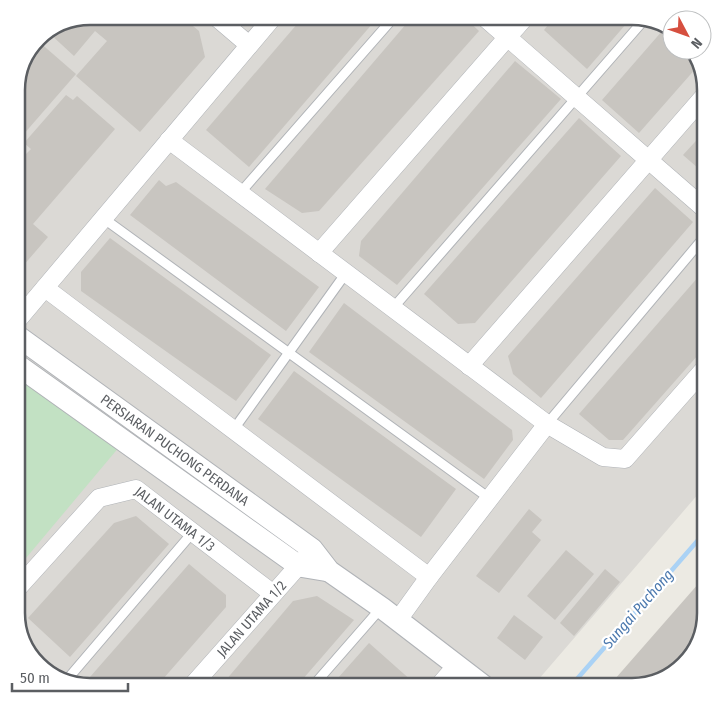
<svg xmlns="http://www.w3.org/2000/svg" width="722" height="703" viewBox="0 0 722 703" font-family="'Fira Sans Condensed',sans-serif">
  <rect width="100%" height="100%" fill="#eceae3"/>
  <path fill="#dbd9d5" d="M90,16H636L672,34V50H691L706,90V485L532,687H90L62,681L35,662L16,613V85L41,35Z"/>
  <path fill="#c2e1c3" d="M16,370L120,446L21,564L16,560Z"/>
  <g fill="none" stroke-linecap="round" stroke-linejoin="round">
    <path stroke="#aad2f5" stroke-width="4.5" d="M570,687L706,531"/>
  </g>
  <g fill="#c8c5c0">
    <path d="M90,16H181L199,31L205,57L140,132L76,76L107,41L95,31L74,56L48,32Z"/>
    <path d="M304,16H379L249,167L206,130Z"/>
    <path d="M413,16H463L479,31L319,211L302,213L265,189Z"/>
    <path d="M555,16H633L587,69L544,30Z"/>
    <path d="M663,30L672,34V50H691L697,67L639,133L602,100Z"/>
    <path d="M38,41L76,74L16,143V85Z"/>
    <path d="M515,61L561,99L397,285L359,256L361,241Z"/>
    <path d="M66,95L73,100L77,96L115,129L33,224L48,237L16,274V148L25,155L31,149L24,143Z"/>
    <path d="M579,118L621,156L475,323L458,324L424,294Z"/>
    <path d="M706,130V175L683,155Z"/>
    <path d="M159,180L166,186L176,182L319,287L286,331L130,215Z"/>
    <path d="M655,188L693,222L541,398L513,374L508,356Z"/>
    <path d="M110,238L271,355L236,401L81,291V272Z"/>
    <path d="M706,268V346L623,440H609L579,414Z"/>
    <path d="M344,303L512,430L513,440L484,479L309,352Z"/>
    <path d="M294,371L456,489L421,537L258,419Z"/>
    <path d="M529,509L542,520L532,532L541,540L499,593L476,576Z"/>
    <path d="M136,516L169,544L70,657L28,618L114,523Z"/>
    <path d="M566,550L594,574L555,620L527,596Z"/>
    <path d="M189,564L226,595V607L156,687H90L83,685Z"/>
    <path d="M605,569L620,582L574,636L560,623Z"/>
    <path d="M706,575V613L700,641L697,645L674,671L632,687H608Z"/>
    <path d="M317,596L354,620L296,687H220L293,601Z"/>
    <path d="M514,615L543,637L525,660L497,638Z"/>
    <path d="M369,643L413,682L409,687H330Z"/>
  </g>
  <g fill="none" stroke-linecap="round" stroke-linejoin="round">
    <g stroke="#b0b3b7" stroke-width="11">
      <g id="service">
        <path d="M240,193L395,16"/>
        <path d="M103,218L489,498"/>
        <path d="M393,308L644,20"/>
        <path d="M547,424L706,235"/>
        <path d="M234,429L346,273"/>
        <path d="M65,682L193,532"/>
        <path d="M312,687L381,608"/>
      </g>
    </g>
    <g stroke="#b0b3b7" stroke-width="19">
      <g id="minor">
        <path d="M215,16L249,45"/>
        <path d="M483,16L706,210"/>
        <path d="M169,140L547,424L603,457L625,459L706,367"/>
        <path d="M319,253L526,16"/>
        <path d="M45,288L429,577"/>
        <path d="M16,322L274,16"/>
        <path d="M469,366L706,94"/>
        <path id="s1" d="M16,590L99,498L136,489L272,593"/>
        <path d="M398,620L429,577L547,424"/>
        <path id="s2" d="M191,687L307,556"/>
        <path d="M438,687L457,665"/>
      </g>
    </g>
    <g stroke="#b0b3b7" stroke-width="23">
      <g id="tertiary">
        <path id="s3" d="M16,335L312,549L329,571L382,608L485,687"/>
        <path d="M16,364L299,566L329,571"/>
      </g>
    </g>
    <use href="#service" stroke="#fff" stroke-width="9"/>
    <use href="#minor" stroke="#fff" stroke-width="18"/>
    <use href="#tertiary" stroke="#fff" stroke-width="21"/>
  </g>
  <g text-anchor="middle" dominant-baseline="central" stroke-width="4.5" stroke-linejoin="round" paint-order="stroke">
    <g font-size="14" fill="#5b5e62" stroke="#fff">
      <text stroke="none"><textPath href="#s3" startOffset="196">PERSIARAN PUCHONG PERDANA</textPath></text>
      <text stroke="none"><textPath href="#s1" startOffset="211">JALAN UTAMA 1/3</textPath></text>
      <text stroke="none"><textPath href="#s2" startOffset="91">JALAN UTAMA 1/2</textPath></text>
    </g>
    <g font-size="15" font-style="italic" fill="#4c79ae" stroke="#fff">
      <text transform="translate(638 609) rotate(-49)">Sungai Puchong</text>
    </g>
  </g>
  <path d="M0 0H722V703H0ZM90 25H632A65 65 0 0 1 697 90V613A65 65 0 0 1 632 678H90A65 65 0 0 1 25 613V90A65 65 0 0 1 90 25Z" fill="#fff" fill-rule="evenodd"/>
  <path fill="none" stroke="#5b5e62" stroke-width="2.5" d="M90 25H632A65 65 0 0 1 697 90V613A65 65 0 0 1 632 678H90A65 65 0 0 1 25 613V90A65 65 0 0 1 90 25Z"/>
  <g transform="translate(687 35) rotate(131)"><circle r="24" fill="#ffffff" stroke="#bdbfc0"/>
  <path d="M0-4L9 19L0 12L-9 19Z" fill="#d64f3f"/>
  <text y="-8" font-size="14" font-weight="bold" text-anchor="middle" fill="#5b5e62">N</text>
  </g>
  <path d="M12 683v8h116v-8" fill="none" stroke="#5b5e62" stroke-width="2.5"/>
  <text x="20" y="683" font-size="15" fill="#5b5e62" stroke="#ffffff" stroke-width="4" paint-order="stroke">50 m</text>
</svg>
